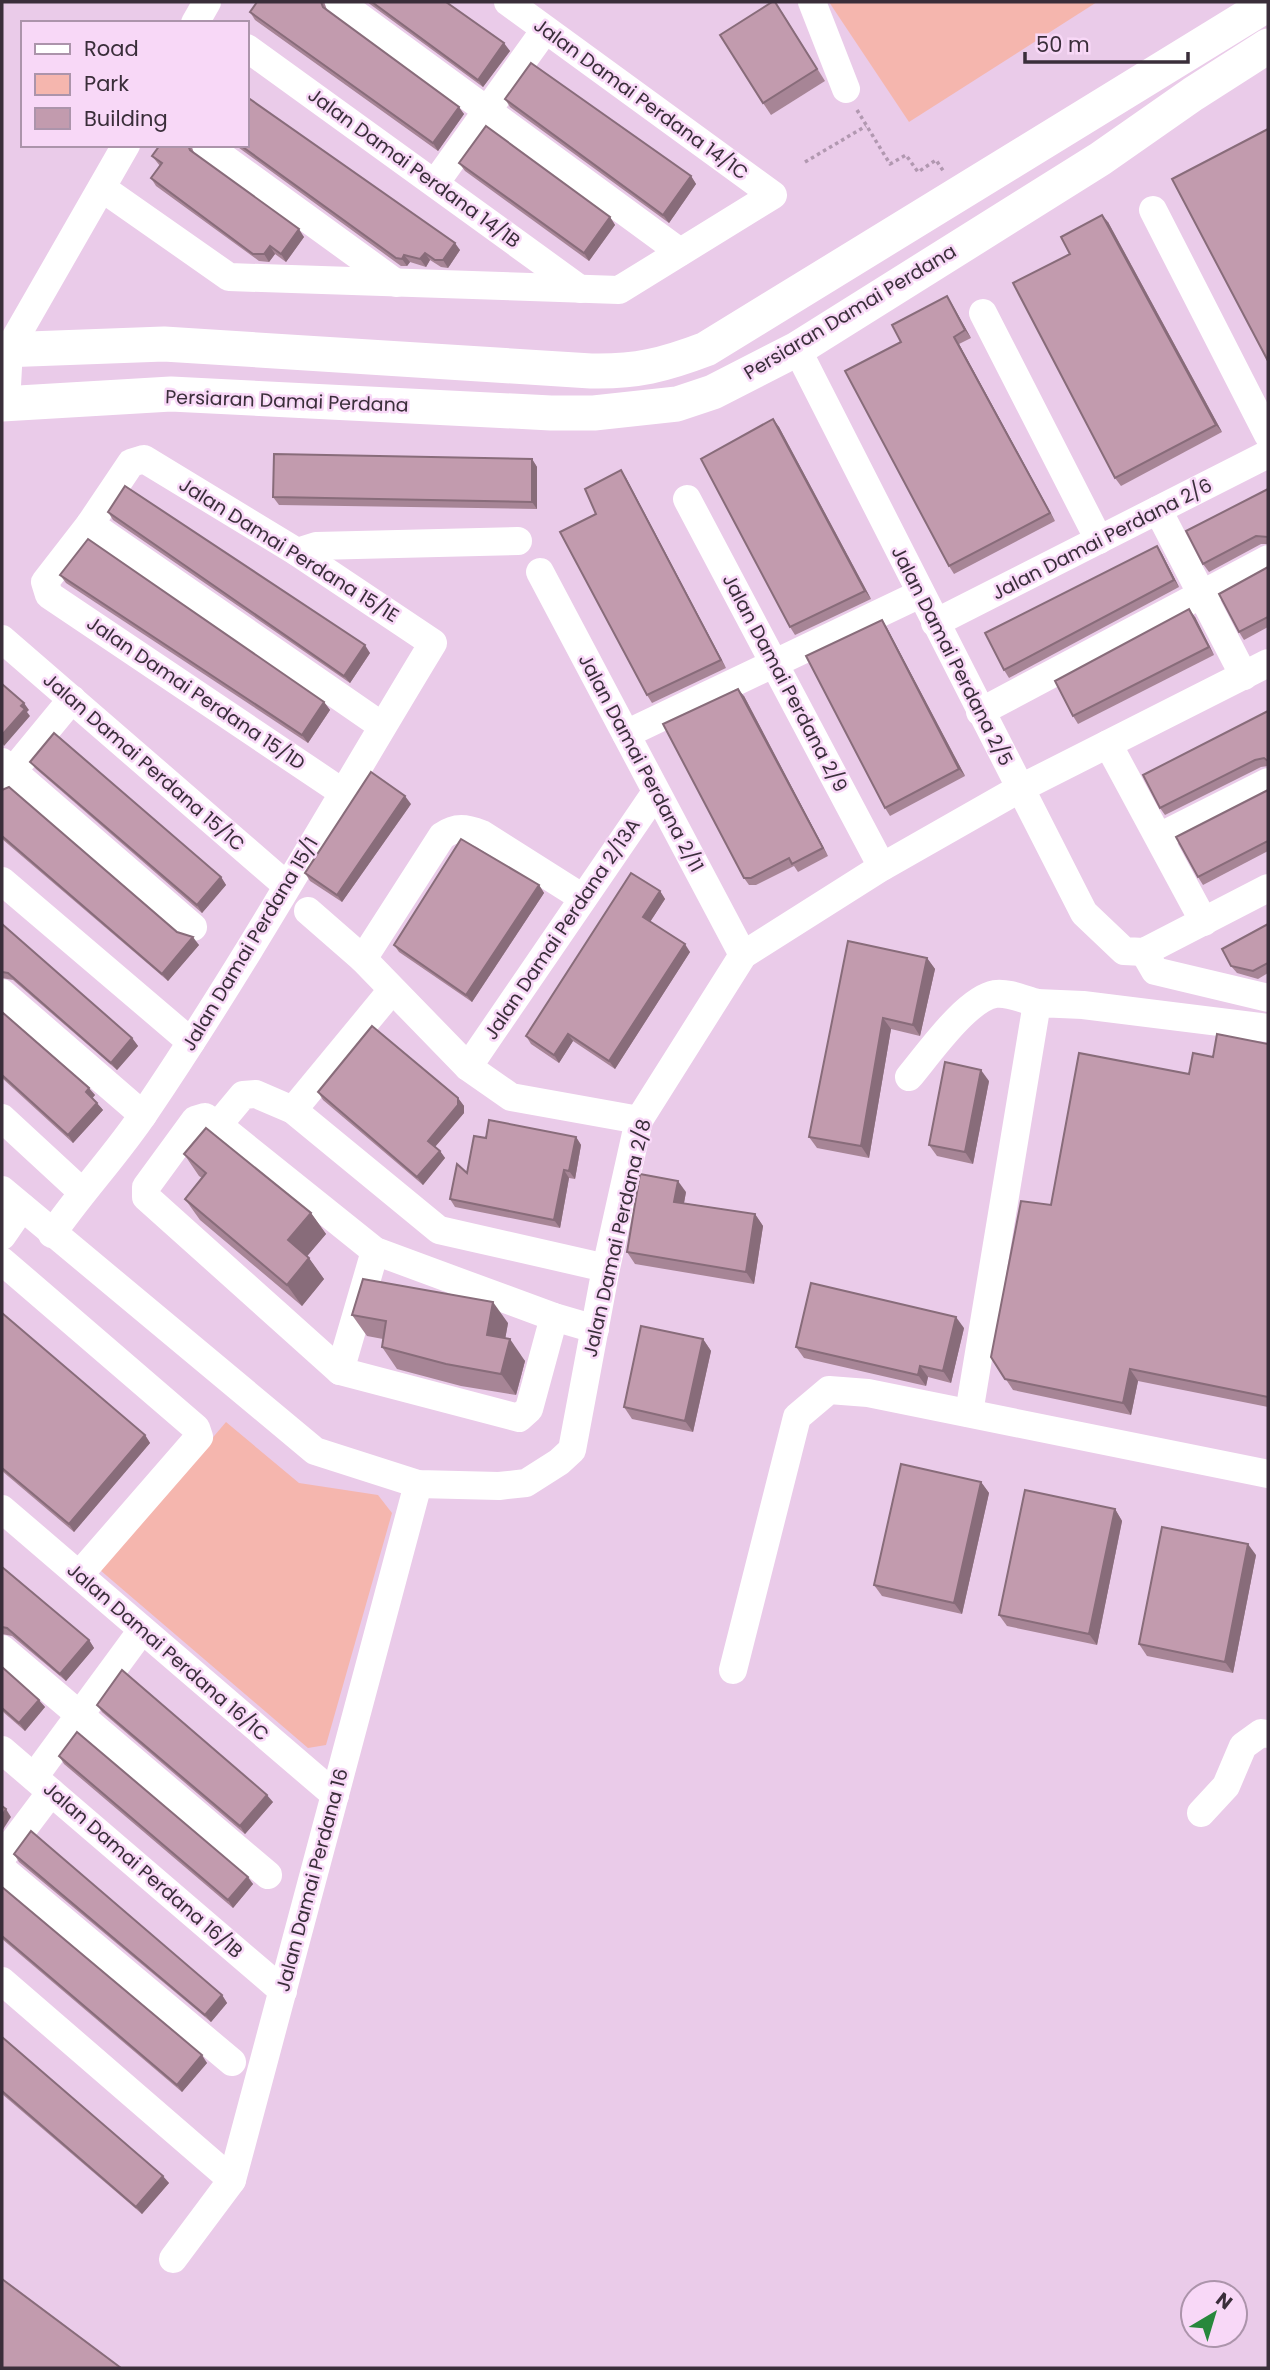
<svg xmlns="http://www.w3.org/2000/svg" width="1270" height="2370" viewBox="0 0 1270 2370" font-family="Poppins,sans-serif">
  <rect width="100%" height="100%" fill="#eacbe9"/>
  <g fill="#f5b6ae">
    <path d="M829,2H1097L909,122Z"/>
    <path d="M226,1422L299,1483L378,1495L392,1513L326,1745L308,1748L100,1570Z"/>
  </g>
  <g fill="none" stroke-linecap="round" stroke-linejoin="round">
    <g stroke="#b198b0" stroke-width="3.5" stroke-dasharray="3.5 3.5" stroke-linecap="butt">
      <path d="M857,110L890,164L906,155L918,172L936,160L944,172"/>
      <path d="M805,162L866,126"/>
    </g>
    <g stroke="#fff" stroke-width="28">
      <path d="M339,2L680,252"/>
      <path d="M812,2L846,89"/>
      <path d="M195,23L207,2"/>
      <path d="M247,48L580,289"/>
      <path d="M206,145L396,283"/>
      <path d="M436,182L545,30"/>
      <path d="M102,188L229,277L619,290L773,195L508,2"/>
      <path d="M1153,210L1268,435"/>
      <path d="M983,313L1099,540"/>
      <path d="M797,349L1084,913L1124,951L1144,952L1268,888"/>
      <path d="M6,404L9,349L126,145"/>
      <path d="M687,499L882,867"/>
      <path d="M1158,510L1244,676"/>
      <path d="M90,524L382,726"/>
      <path d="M297,552L316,546L518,541"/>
      <path d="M540,572L743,955"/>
      <path d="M935,623L1268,454"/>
      <path d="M2,639L286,885"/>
      <path d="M980,712L1268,559"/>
      <path d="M626,734L920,594"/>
      <path d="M1108,744L1204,922"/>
      <path d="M2,762L193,927"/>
      <path d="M2,784L72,699"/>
      <path d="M1159,837L1268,782"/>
      <path d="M2,881L191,1042"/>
      <path d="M308,911L363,959L468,1067L511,1097L639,1120"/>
      <path d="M1144,952L1155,971L1268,998"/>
      <path d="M363,959L442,836C456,826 466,828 482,834L583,898"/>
      <path d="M2,993L143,1115"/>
      <path d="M468,1067L656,792"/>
      <path d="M909,1077C927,1056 966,999 995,994C1008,992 1025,1000 1037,1003"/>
      <path d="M293,1110L392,990"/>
      <path d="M2,1118L81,1191"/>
      <path d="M218,1125L243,1095L256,1094L293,1110L439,1230L606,1268"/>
      <path d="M2,1190L315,1451L418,1484L499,1486L526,1483L559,1462L572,1450L606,1268L639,1120L743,955L882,867L1019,789L1268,663"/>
      <path d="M52,1234C81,1192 117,1154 145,1112C248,960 338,799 433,643L297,552L144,459L131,463L90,524L45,582L49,595L342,792"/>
      <path d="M2,1236L22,1207"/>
      <path d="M375,1251L340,1371L519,1418L529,1409L554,1317"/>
      <path d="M2,1261L196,1428L199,1437L79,1575"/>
      <path d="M340,1371L146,1197V1187L195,1120L205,1117L218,1125L375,1251L554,1317L595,1329"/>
      <path d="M969,1413L1037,1003L1083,1005L1268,1028"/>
      <path d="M2,1509L335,1795"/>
      <path d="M2,1649L268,1875"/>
      <path d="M733,1670L797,1417L829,1390L868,1393L1268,1474"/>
      <path d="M2,1750L283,1991"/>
      <path d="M34,1777L142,1630"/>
      <path d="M1201,1813L1226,1786L1243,1746L1261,1733L1268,1734"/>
      <path d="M2,1857L51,1792"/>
      <path d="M2,1869L232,2062"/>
      <path d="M2,1981L232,2180"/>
      <path d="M173,2259L232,2180L418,1484"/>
    </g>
    <g stroke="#fff" stroke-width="35">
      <path d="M2,350L164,344L591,371C636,372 664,365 706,349L1268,4"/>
      <path d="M2,404L171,394L551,413H594L677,404L713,392L797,349L1100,159L1193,94L1268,46"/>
    </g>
  </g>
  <g fill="#a78596">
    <path d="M257,2H324L327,10L464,114L438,151L255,20L250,12Z"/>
    <path d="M367,2H446L510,51L483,87Z"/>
    <path d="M782,12L825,81L771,115L763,103Z"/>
    <path d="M505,99L691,176L696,184L669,223L510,107Z"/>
    <path d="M191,145L194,153L304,237L286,262L275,254L269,262L259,261L156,186L151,178L160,166L152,156Z"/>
    <path d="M235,145H247L460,250L448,268L441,267L430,260L426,267L410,262L407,266H401Z"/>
    <path d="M459,163L610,217L615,225L589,261L465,171Z"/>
    <path d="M1108,222L1222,432L1121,486L1115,478Z"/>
    <path d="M947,296L971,338L959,344L1055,521L954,574L949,566Z"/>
    <path d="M773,419L779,427L871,599L795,635L790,627Z"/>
    <path d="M532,459L537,467V509L279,505L273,497Z"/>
    <path d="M626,478L726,668L652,703L647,695L596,514Z"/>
    <path d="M1268,489V544H1261L1209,572L1203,564Z"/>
    <path d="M108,512L370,653L350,683L113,520Z"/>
    <path d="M1157,546L1162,554L1179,587L1009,678L1004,670Z"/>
    <path d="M1268,567V627L1244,640L1239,632Z"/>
    <path d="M60,575L324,702L330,710L308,743L66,583Z"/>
    <path d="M1195,617L1214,655L1078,724L1073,716Z"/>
    <path d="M882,620L887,628L965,776L890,816L885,808Z"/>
    <path d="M744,696L828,856L798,872L794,866L756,885H749L744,878Z"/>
    <path d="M1268,711V766L1261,767L1165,815L1160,808Z"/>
    <path d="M30,762L221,877L226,885L202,913L36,769Z"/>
    <path d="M2,790L177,932L199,945L168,981L2,839Z"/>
    <path d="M1268,790V851L1203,885L1198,877Z"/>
    <path d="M411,804L342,902L310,881L305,873Z"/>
    <path d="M539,885L544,893L472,1002L399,952L394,945Z"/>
    <path d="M660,891L665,899L650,922L690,952L615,1069L573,1041L559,1063L531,1044L526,1036Z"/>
    <path d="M2,924L132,1038L138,1046L117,1070L13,980L2,978Z"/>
    <path d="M1268,924V973L1258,979L1237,973L1231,966Z"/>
    <path d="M848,941L927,958L935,969L920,1036L891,1029L869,1158L817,1148L809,1137Z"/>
    <path d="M2,1012L95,1095L92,1098L103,1110L73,1143L2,1078Z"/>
    <path d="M1268,1044V1407L1138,1381L1131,1415L1013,1390L991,1357L1051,1205L1189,1074L1213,1057Z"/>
    <path d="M989,1081L973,1164L937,1156L929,1145Z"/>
    <path d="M318,1092L458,1098L464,1106V1113L435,1147L440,1151L445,1158L423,1185L323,1100Z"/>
    <path d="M576,1137L581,1145L575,1179L569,1178L560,1228L455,1207L450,1199L467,1173L486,1138Z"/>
    <path d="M184,1154L311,1213L326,1234L307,1256L324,1279L302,1306L200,1220L185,1199L202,1178L199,1176Z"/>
    <path d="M686,1192L684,1203L755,1214L763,1226L754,1284L635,1264L627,1252Z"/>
    <path d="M2,1313L145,1435L150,1443L74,1532L2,1471Z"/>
    <path d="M352,1315L508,1323L505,1339L525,1361L516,1395L461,1386L397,1369L382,1347L383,1339L367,1336Z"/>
    <path d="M964,1328L951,1383L928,1377L926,1386L804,1358L796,1347Z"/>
    <path d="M703,1339L711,1351L693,1432L632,1419L624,1407Z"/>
    <path d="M981,1482L989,1493L962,1614L882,1596L874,1585Z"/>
    <path d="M1115,1509L1122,1521L1097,1645L1007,1626L999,1615Z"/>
    <path d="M1256,1555L1233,1673L1147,1656L1139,1644Z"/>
    <path d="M2,1567L89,1640L94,1648L66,1681L12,1636L2,1634Z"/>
    <path d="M2,1667L45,1707L25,1731L2,1711Z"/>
    <path d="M97,1705L273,1802L245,1834L102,1712Z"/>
    <path d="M59,1756L253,1884L233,1908L64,1764Z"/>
    <path d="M14,1854L222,1995L227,2003L211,2022L19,1862Z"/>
    <path d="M2,1887L207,2063L182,2092L2,1939Z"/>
    <path d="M2,2037L169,2183L142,2214L2,2094Z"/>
  </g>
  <g fill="#886c7a">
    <path d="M504,43L510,51L483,87L478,80Z"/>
    <path d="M459,107L464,114L438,151L433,143Z"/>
    <path d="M691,176L696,184L669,223L663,215Z"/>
    <path d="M1102,215L1108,222L1222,432L1216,425Z"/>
    <path d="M610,217L615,225L589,261L584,253Z"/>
    <path d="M299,229L304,237L286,262L281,254Z"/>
    <path d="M455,243L460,250L448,268L443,260Z"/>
    <path d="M270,246L275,254L269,262L264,254Z"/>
    <path d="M425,253L430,260L426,267L420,259Z"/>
    <path d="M404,255L410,262L407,266L402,259Z"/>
    <path d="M947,296L952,304L971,338L965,330Z"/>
    <path d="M954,337L959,344L1055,521L1050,513Z"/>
    <path d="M773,419L779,427L871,599L865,591Z"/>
    <path d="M532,459L537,467V509L532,502Z"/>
    <path d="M621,470L626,478L726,668L721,660Z"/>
    <path d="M1157,546L1162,554L1179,587L1174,580Z"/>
    <path d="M1189,609L1195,617L1214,655L1209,647Z"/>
    <path d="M882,620L887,628L965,776L959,769Z"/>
    <path d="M365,645L370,653L350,683L344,676Z"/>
    <path d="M738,689L744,696L828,856L823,848Z"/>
    <path d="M324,702L330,710L308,743L302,735Z"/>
    <path d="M24,703L29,710L27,712L30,716L4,746L2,742V735Z"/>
    <path d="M405,796L411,804L342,902L337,895Z"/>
    <path d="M221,877L226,885L202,913L197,905Z"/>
    <path d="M539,885L544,893L472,1002L466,995Z"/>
    <path d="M660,891L665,899L648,925L643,917Z"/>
    <path d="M193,937L199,945L168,981L162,974Z"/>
    <path d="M685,944L690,952L615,1069L609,1061Z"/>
    <path d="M927,958L935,969L920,1036L913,1025Z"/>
    <path d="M883,1018L891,1029L869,1158L861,1146Z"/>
    <path d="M568,1034L573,1041L559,1063L554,1055Z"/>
    <path d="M132,1038L138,1046L117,1070L111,1063Z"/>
    <path d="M981,1070L989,1081L973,1164L965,1152Z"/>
    <path d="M89,1088L95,1095L91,1100L86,1092Z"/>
    <path d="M458,1098L464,1106V1113L433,1149L428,1141Z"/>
    <path d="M97,1103L103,1110L73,1143L68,1135Z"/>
    <path d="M576,1137L581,1145L575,1179L569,1171Z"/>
    <path d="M440,1151L445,1158L423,1185L417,1177Z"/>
    <path d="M564,1170L569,1178L560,1228L554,1220Z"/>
    <path d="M678,1181L686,1192L682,1213L674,1202Z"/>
    <path d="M311,1213L326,1234L303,1261L288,1240Z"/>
    <path d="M755,1214L763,1226L754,1284L746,1272Z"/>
    <path d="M309,1258L324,1279L302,1306L287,1285Z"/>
    <path d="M493,1302L508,1323L502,1357L487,1335Z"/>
    <path d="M956,1317L964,1328L951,1383L943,1371Z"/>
    <path d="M510,1339L525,1361L516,1395L501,1374Z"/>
    <path d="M703,1339L711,1351L693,1432L685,1421Z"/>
    <path d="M920,1366L928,1377L926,1386L918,1375Z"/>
    <path d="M1130,1369L1138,1381L1131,1415L1123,1403Z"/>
    <path d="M145,1435L150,1443L74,1532L69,1524Z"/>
    <path d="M981,1482L989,1493L962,1614L954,1603Z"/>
    <path d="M1115,1509L1122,1521L1097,1645L1089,1634Z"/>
    <path d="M1248,1544L1256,1555L1233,1673L1225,1662Z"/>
    <path d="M89,1640L94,1648L66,1681L60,1674Z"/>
    <path d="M39,1700L45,1707L25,1731L19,1723Z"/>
    <path d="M267,1795L273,1802L245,1834L240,1826Z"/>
    <path d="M6,1809L11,1817L2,1831V1816Z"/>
    <path d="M248,1877L253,1884L233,1908L228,1900Z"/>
    <path d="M222,1995L227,2003L211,2022L205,2015Z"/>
    <path d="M202,2055L207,2063L182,2092L177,2085Z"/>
    <path d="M163,2176L169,2183L142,2214L136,2207Z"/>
  </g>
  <g fill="#c29bae" stroke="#886c7a" stroke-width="2">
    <path d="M257,2H321L323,7L459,107L433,143L250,12Z"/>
    <path d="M372,2H446L504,43L478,80Z"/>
    <path d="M772,2H775L817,69L763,103L720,35Z"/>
    <path d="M531,63L691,176L663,215L505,99Z"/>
    <path d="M247,97L455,243L443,260H435L425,253L420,259L404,255L402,259L396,258L240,145H247Z"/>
    <path d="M486,126L610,217L584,253L459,163Z"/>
    <path d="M1268,129V361L1172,179Z"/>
    <path d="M160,145H188L190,150L299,229L281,254L270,246L264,254H253L151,178L162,163L152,156Z"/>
    <path d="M1102,215L1216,425L1115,478L1013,283L1070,254L1061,237Z"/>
    <path d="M947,296L965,330L954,337L1050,513L949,566L845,371L901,342L892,325Z"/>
    <path d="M773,419L865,591L790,627L701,459Z"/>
    <path d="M274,454L532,459V502L273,497Z"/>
    <path d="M621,470L721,660L647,695L560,532L596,514L585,489Z"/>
    <path d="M125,486L365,645L344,676L108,512Z"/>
    <path d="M1268,489V537L1256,536L1203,564L1186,531Z"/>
    <path d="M88,539L324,702L302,735L60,575Z"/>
    <path d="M1157,546L1174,580L1004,670L985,633Z"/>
    <path d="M1268,567V617L1239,632L1219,594Z"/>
    <path d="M1189,609L1209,647L1073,716L1055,681Z"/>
    <path d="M882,620L959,769L885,808L806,656Z"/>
    <path d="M2,684L24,703L21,706L25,709L2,735Z"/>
    <path d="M738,689L823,848L792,864L789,858L751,878H744L663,724Z"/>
    <path d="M1268,711V761L1264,758L1255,760L1160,808L1143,775Z"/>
    <path d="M54,733L221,877L197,905L30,762Z"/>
    <path d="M371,772L405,796L337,895L305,873Z"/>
    <path d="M9,787L177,932L193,937L162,974L2,836V790Z"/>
    <path d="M1268,790V841L1198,877L1176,837Z"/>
    <path d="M461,839L539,885L466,995L394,945Z"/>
    <path d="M631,873L660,891L643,917L685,944L609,1061L568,1034L554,1055L526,1036Z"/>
    <path d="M2,924L132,1038L111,1063L8,973L2,972Z"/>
    <path d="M1268,924V963L1253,971L1231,966L1222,949Z"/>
    <path d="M848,941L927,958L913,1025L883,1018L861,1146L809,1137Z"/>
    <path d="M2,1012L89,1088L86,1092L97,1103L68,1135L2,1075Z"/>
    <path d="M372,1026L458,1098V1105L428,1141L440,1151L417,1177L318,1092Z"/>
    <path d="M1217,1034L1268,1044V1397L1130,1369L1123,1403L1005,1379L991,1357L1021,1201L1051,1205L1079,1053L1189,1074L1193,1053L1213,1057Z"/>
    <path d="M945,1062L981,1070L965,1152L929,1145Z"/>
    <path d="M489,1120L576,1137L569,1171L564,1170L554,1220L450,1199L457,1164L467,1173L474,1136L486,1138Z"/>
    <path d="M206,1128L311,1213L288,1240L309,1258L287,1285L185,1199L206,1173L184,1154Z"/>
    <path d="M640,1174L678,1181L674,1202L755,1214L746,1272L627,1252Z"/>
    <path d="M363,1279L493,1302L487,1335L510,1339L501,1374L446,1364L382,1347L386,1321L352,1315Z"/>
    <path d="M811,1283L956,1317L943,1371L920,1366L918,1375L796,1347Z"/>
    <path d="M2,1313L145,1435L69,1524L2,1468Z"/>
    <path d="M641,1326L703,1339L685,1421L624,1407Z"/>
    <path d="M901,1464L981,1482L954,1603L874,1585Z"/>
    <path d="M1025,1490L1115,1509L1089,1634L999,1615Z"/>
    <path d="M1162,1527L1248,1544L1225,1662L1139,1644Z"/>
    <path d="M2,1567L89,1640L60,1674L7,1628L2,1627Z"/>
    <path d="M2,1667L39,1700L19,1723L2,1708Z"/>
    <path d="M122,1670L267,1795L240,1826L97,1705Z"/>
    <path d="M77,1732L248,1877L228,1900L59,1756Z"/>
    <path d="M2,1806L6,1809L2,1816Z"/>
    <path d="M31,1831L222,1995L205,2015L14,1854Z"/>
    <path d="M2,1887L202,2055L177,2085L2,1936Z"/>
    <path d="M2,2037L163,2176L136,2207L2,2091Z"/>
    <path d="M2,2279L121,2368H2Z"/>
  </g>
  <g text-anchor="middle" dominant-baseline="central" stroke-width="5" stroke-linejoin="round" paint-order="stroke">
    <g font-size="19" fill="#3a2e3a" stroke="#f8d8f7">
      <text transform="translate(641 99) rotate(36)">Jalan Damai Perdana 14/1C</text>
      <text transform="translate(414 168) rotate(36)">Jalan Damai Perdana 14/1B</text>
      <text transform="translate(850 312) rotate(-31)">Persiaran Damai Perdana</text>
      <text transform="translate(287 401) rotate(2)">Persiaran Damai Perdana</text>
      <text transform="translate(1102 539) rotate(-27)">Jalan Damai Perdana 2/6</text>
      <text transform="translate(289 550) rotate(32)">Jalan Damai Perdana 15/1E</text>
      <text transform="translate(952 656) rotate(63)">Jalan Damai Perdana 2/5</text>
      <text transform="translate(785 683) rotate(62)">Jalan Damai Perdana 2/9</text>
      <text transform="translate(196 693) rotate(34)">Jalan Damai Perdana 15/1D</text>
      <text transform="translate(144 762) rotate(41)">Jalan Damai Perdana 15/1C</text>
      <text transform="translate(641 763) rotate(62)">Jalan Damai Perdana 2/11</text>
      <text transform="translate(562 929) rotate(-56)">Jalan Damai Perdana 2/13A</text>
      <text transform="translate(250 944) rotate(-59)">Jalan Damai Perdana 15/1</text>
      <text transform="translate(617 1238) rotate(-77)">Jalan Damai Perdana 2/8</text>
      <text transform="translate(168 1652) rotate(41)">Jalan Damai Perdana 16/1C</text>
      <text transform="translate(143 1870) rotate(41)">Jalan Damai Perdana 16/1B</text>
      <text transform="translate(312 1880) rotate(-75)">Jalan Damai Perdana 16</text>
    </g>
  </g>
  <rect width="1270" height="2370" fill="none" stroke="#3a2e3a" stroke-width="7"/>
  <rect x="21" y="21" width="228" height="126" fill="#f8d8f7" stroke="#ac94ab" stroke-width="2"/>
  <rect x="35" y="44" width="35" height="10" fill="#ffffff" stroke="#ac94ab" stroke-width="2"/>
  <text x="84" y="56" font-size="21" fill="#3a2e3a">Road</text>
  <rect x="35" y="74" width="35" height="21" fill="#f5b6ae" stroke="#ac94ab" stroke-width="2"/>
  <text x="84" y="91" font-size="21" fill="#3a2e3a">Park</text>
  <rect x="35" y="108" width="35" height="21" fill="#c29bae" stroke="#ac94ab" stroke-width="2"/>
  <text x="84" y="126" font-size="21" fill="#3a2e3a">Building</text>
  <g transform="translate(1214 2314) rotate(38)"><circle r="33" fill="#f8d8f7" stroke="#ac94ab" stroke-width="2"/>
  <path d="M0-5L12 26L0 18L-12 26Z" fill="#27883c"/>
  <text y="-10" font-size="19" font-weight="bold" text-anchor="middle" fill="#3a2e3a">N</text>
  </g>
  <path d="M1025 52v10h163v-10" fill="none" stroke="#3a2e3a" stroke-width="3.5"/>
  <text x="1036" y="52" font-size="21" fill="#3a2e3a" stroke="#f8d8f7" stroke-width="5" paint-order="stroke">50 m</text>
</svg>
